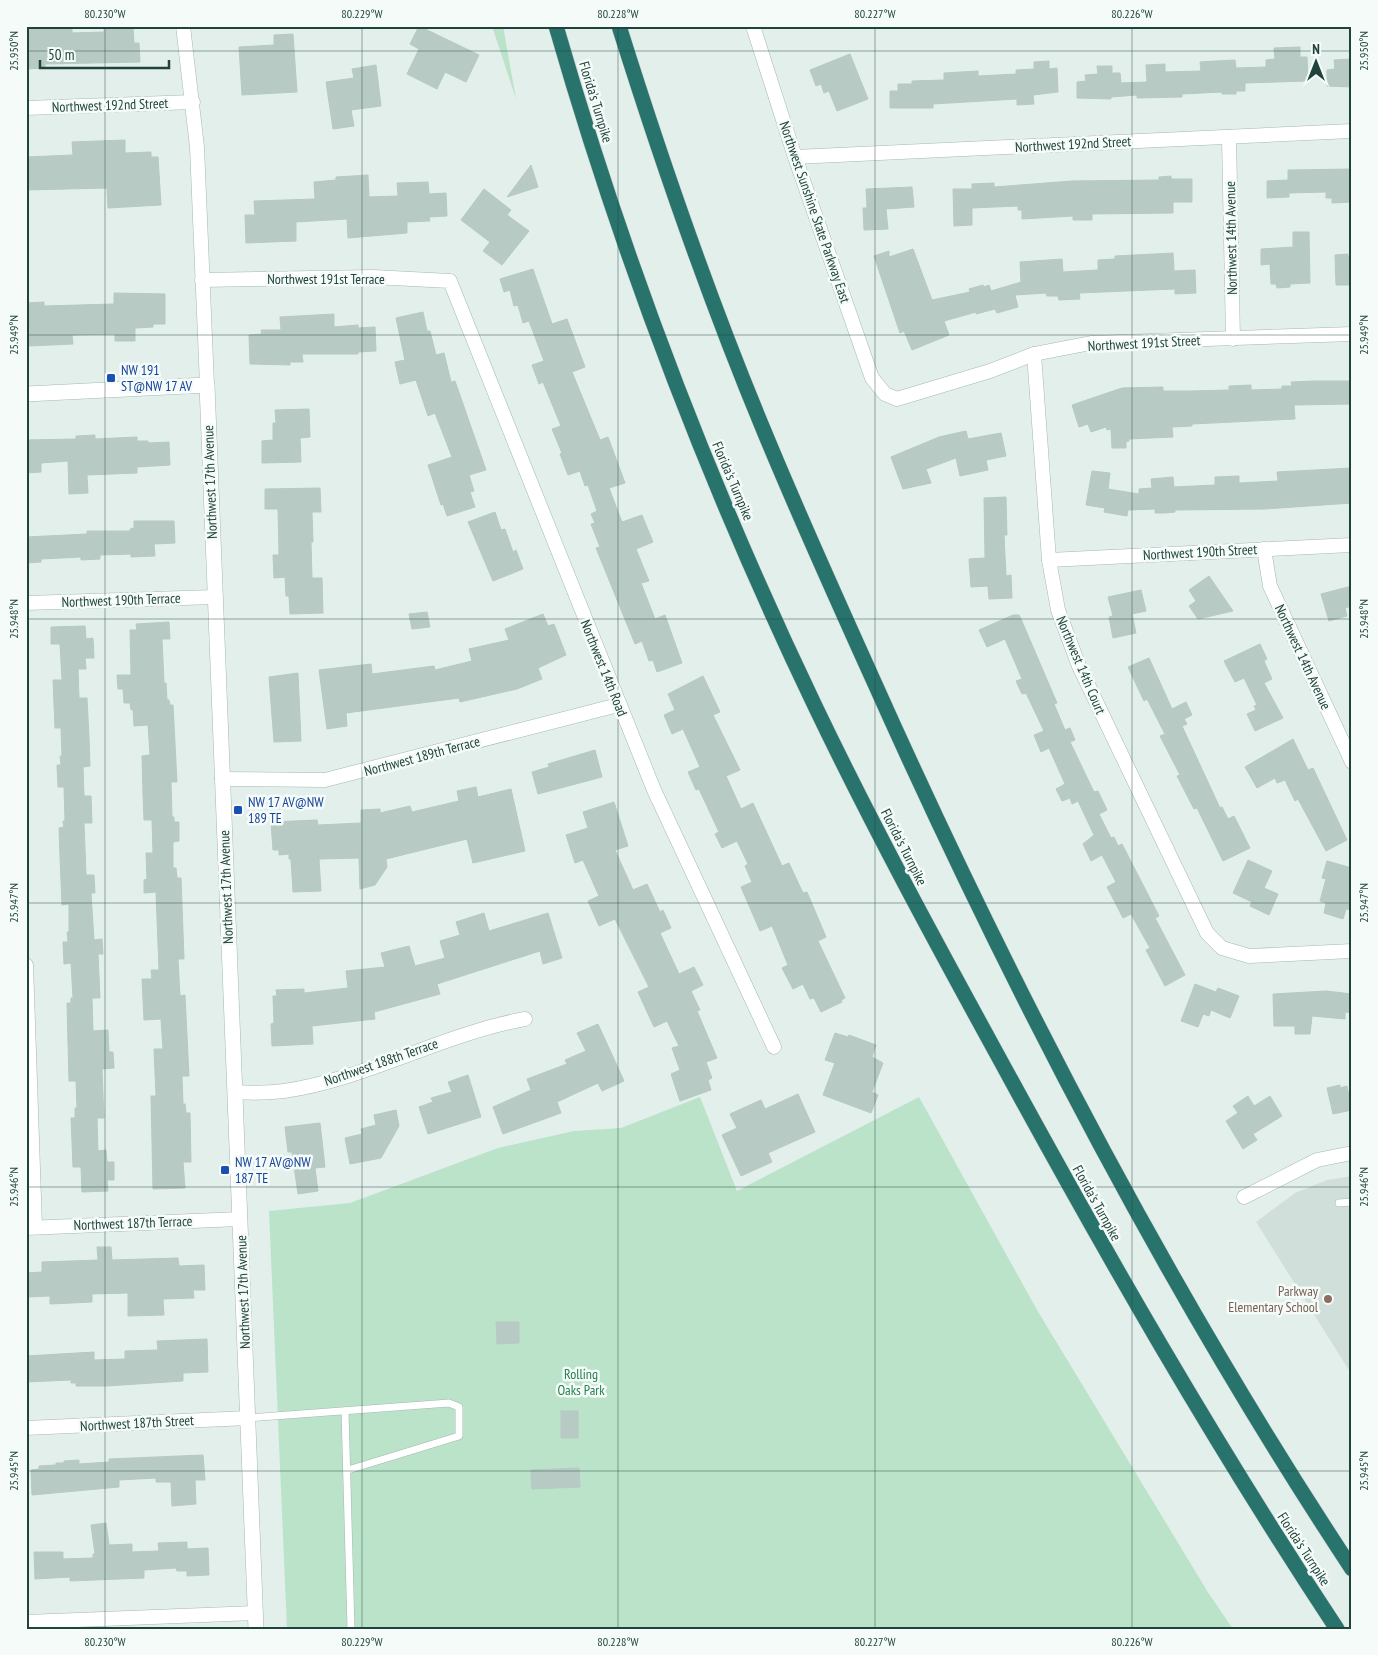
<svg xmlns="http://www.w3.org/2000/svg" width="1378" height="1655" viewBox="0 0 1378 1655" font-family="'PT Sans Narrow',sans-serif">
  <rect width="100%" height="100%" fill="#e3efeb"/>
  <path fill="#d1dfda" d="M1352,1176V1375L1256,1222L1295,1193L1327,1180Z"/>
  <g fill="#bae3c9">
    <path d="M492,26H503L516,99Z"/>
    <path d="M700,1097L737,1191L919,1097L1037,1310L1209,1594L1233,1629H287L269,1211L350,1203L498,1148L574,1131L621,1128Z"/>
  </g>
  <g fill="#b8cac4" stroke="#b5cac3">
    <path d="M26,26H72V33L104,32V26H133L134,43H139L140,62L45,64V68L26,69Z"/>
    <path d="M419,26L479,55L466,82L445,72L437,89L407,74L419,49L410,44Z"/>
    <path d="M293,34L297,92L242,95L239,47L274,45V35Z"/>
    <path d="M1300,47V57H1307L1308,81L1245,83V91H1236V94H1222V92L1182,94V97L1137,98V95L1111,97V99L1077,98V82L1086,81L1085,75L1098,74L1097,66H1112V73H1120L1121,83L1147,82L1146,65L1165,64V72L1201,71L1200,62L1216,61L1235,60L1236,68L1266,67V60L1275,59L1274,48Z"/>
    <path d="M850,54L868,99L837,111L829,91L824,93L821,84L816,86L810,70Z"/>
    <path d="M1352,59L1351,87L1327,86V70L1335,69L1334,60Z"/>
    <path d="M1049,61V69L1057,68L1058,92L1033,95L1034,104L1017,105V99L933,104V108H890V91H898V84H912V81L944,80V73L978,71V76L1016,74V70L1034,69V62Z"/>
    <path d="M376,65L381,106L351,110L354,126L333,129L326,82L354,78L352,69Z"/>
    <path d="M125,140V153L151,152V157H158L161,205L108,208L107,188L26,190V157L73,155L72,142Z"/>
    <path d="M531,165L538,187L507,197Z"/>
    <path d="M1352,169V202L1332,203V198H1326V192L1289,193V197L1267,198V181L1288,180V170Z"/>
    <path d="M368,175L369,197L398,196L397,183L428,182L429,194L446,193L447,216L429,217L430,221L407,222V233L348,238L347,219L296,222V241L246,243L245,215H255L254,201L315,199L314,182L336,180V177Z"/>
    <path d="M1171,176V179H1192V202H1173V213L1092,214V220H1073V216L1022,219V210H1018V206L972,208V225L954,226L953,189H972V184L994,183V187L1072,181L1159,180V177Z"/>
    <path d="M912,187L914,207L886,209L888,229L864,230L863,208H867L866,189Z"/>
    <path d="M484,189L511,210L507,215L529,231L502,265L483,251L490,242L461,220Z"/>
    <path d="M1293,232H1309L1310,283L1290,284V287L1277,288L1276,284H1271L1270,264L1261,265V249L1293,247Z"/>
    <path d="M913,249L932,300L970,292L969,289L983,285L984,287L989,285L991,291L1021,282L1020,262L1062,259L1063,272L1098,270V260L1115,259V256L1173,253L1174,271L1195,270L1196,293L1175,294V289L1079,293L1080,299L1059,300L1058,296H1047L1046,293L1015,295L1018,307L997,313L995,309L976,314V312L944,321L949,335L912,350L904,331L900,333L874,256L889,251V257Z"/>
    <path d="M1348,254V257H1352V285H1336L1335,255Z"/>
    <path d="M533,269L552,324L567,319L585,367L572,372L600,440L608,437L625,483L609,488L622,522L642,515L653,542L636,549L649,581L641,583L655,619L665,615L682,663L657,672L653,660L649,661L642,641L635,644L596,548L600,547L591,524L595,523L591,514L597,511L588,485L585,486L580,471L568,475L560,454L562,453L552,429L561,426L543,382L539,384L532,365L544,361L529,321L523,323L518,305L514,306L510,290L504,292L500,279Z"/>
    <path d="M114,293L165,294V324H153V327L135,328V341H115V334L72,335L73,344L28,346L26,303L44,302V306L114,304Z"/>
    <path d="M423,312L427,331H430L436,355L444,353L451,382L455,381L486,470L469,475L474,491L470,492L475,507L447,516L443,504L441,505L428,465L452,457L435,413L428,416L416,380L400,384L395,362L405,360L396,318Z"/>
    <path d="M334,314V327L358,325V328L375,327L376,351L358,352V354H302L303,362H290V365L250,364L249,335L262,334L261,330H281L280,317Z"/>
    <path d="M1314,381H1352V404L1294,405L1295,419L1192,424V426L1172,427L1173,437L1129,439V441L1126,442V448H1112L1111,429L1107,430L1106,427L1091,432L1088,424L1079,427L1072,405L1122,388L1163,387V391H1191L1229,390V386L1251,385V390L1282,389V386H1292L1291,382Z"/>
    <path d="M309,409L310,437L300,438L301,462L262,463V441L273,440V423H276L275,410Z"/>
    <path d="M966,431L968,439L1001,433L1006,456L986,460L988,470L960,476L956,458L926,469L931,483L903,489L891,457L939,437Z"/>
    <path d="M95,435V439L137,437V441H148V443L169,442L170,465L137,467V473L87,475L88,493L69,494L68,461L41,463V472L26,473V440L76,439V436Z"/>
    <path d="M1352,468V503L1265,509L1175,510V512L1165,513H1155V509L1128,510L1127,516L1104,512L1105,508L1086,505L1092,471L1110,473L1108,489L1139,494V489L1152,488L1151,479L1173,477L1174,487L1215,485V477L1239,476V483L1278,481L1277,472Z"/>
    <path d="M320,488L321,512H312L313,542H311L312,578H322L323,613L290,614L289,596H286L285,577L274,578L273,555H279L278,509H265V489Z"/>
    <path d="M1006,497L1007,535H1004L1006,576L1011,575L1012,598L989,599L988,586L971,587L969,559L985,558L984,498Z"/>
    <path d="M495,512L501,530L505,529L513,552L516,550L523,569L493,581L468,522Z"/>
    <path d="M134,521H174L175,543L154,544L155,556L131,557V554L100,555V559L81,560V557L41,559V562L26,563V537L87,534V531H130V529L134,528Z"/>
    <path d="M1209,576L1233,611L1198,619L1189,606L1196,601L1189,590Z"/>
    <path d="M1352,586V606L1345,608L1347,616L1329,621L1321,594Z"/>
    <path d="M1141,590L1146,611L1132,614L1136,633L1113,638L1109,617L1113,616L1108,597Z"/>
    <path d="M427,612L430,627L412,629L409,614Z"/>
    <path d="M543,614L548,626L554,624L566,655L538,668L542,679L517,689L460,702L459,698L346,713L347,726L327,729L319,670L371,664L372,674L434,666L435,670L472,661L469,649L509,640L505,629Z"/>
    <path d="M1013,615H1019L1021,619L1057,703L1054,704L1065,730L1070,728L1075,740L1070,742L1094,792L1098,791L1107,810L1099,814L1111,838L1114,837L1118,846L1122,844L1159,916L1155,918L1185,975L1165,986L1146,950L1150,948L1131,914L1123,918L1107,887L1116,882L1102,855L1091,861L1083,844L1094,835L1078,801L1072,804L1070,798L1062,801L1056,789L1065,784L1049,748L1041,752L1034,735L1044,731L1026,693L1022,694L1016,681L1022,679L1005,639L987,647L979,630Z"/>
    <path d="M169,622L170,639H162L164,683H166L167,700H169L170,705H173L177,782H171L172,817H174V822H179V841L173,842V868H176L177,878H181L184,959H178L180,996L185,995L189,1076H182L183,1104H185L186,1113H190L191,1162H183L185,1188L153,1189L151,1096H156L154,1049H163L161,1019L144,1020L142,979H152L151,970H159L156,892L144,893V880L147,879L146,853H153L152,820H144L143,794L142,756L150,755L148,725L134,726L133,709L131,710L130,703H124L123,689H118L117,675H131L130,630H137L136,624Z"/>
    <path d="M85,626L86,639L93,638L94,658H85L86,669H78L79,698H87L89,737L90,766L83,767L84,796H91L92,823H84L86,875H94L95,893H91L94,940L102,939L103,954H98L100,998H92L93,1031L108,1030L109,1052H113L114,1068L102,1069L104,1118H97L98,1151L106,1150L107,1162H114V1180H107L108,1191L82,1192L81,1167H73L71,1118H75V1108H77L76,1081H69L67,1003H71V998H73L71,963L64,964L63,942H68L67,932H69V904L62,905L60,857L59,828L64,827L63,821H65L64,787H58L57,765H61L60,756H62L61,728H55L53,680H62L60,644H51V627Z"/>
    <path d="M1260,644L1267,659L1264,661L1272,679L1264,683L1283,718L1255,731L1247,714L1256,710L1254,706L1257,705L1244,678L1235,682L1224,661Z"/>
    <path d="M1149,658L1172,709L1186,702L1192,715L1184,719L1187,724L1182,726L1220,808L1222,807L1228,819L1234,816L1250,848L1223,861L1197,808L1194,809L1177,776L1180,775L1160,736L1165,734L1147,699L1144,701L1128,667Z"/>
    <path d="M298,673L301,741L274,742L269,677Z"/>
    <path d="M703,676L720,712L713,715L740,770L726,776L741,809L753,803L782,866L789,863L803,893L807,892L826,937L818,941L845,998L841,1000L842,1002L821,1012L814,998L810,999L803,984L793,989L782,968L788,965L772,926L760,931L741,887L752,882L745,866L748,864L737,841L722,848L715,834L719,832L699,789L696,790L688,772L700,767L683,729L672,734L664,715L675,710L668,694Z"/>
    <path d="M1293,739L1308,770L1313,768L1347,840L1326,851L1298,799L1295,801L1285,780L1277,783L1275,778L1257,788L1245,767Z"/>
    <path d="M595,750L602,777L538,794L532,772L549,767L548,764Z"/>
    <path d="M476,787L478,797L511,789L525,851L473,863L467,839L386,859L387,867L375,885L360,889L359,858L319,859L321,891L293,892L291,859H289V854L279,855V850H273L271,822L317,820L318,825L361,823V810L380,809V813L410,806L412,812L459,801L457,791Z"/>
    <path d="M614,802L628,846L615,850L633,890L647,884L660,912L663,910L671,928L660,933L679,974L694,967L703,985L691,991L700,1010L697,1011L717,1058L706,1062L712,1078L708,1080L711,1090L680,1101L671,1074L680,1070L672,1048L679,1046L667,1021L654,1027L638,992L649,987L615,919L599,926L588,901L599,896L583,860L575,863L566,835L588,828L583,812Z"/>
    <path d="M1248,860L1272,871L1264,888L1278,894L1269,915L1250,906L1252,902L1233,893Z"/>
    <path d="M1327,861L1352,868V910L1346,909L1343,919L1324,913L1326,903L1320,901L1326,879L1322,878Z"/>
    <path d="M484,913L489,931L548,913L562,958L543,964L540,951L437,984L440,994L374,1012L375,1019L312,1026L313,1044L272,1046L271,1024L274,1023L273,996H277L276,990L304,989V993L348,988L346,971L385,967L381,953L409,946L415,966L445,958L440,941L460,935L456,922Z"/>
    <path d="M1195,984L1216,992L1218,988L1239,996L1230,1018L1211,1010L1209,1016L1203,1014L1198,1027L1181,1021Z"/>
    <path d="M1326,991L1352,994V1013L1345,1012V1019L1312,1016L1310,1034H1295V1026H1274L1273,994Z"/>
    <path d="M598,1024L624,1081L602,1091L598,1083L557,1102L561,1113L503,1134L493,1107L531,1090L527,1079L567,1064L565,1060L586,1051L577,1033Z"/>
    <path d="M835,1033L848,1037L849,1035L876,1045L872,1057L883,1063L872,1092L878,1095L871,1113L823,1095L835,1063L825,1060Z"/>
    <path d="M468,1075L481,1117L428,1134L419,1107L433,1102L431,1098L452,1092L448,1082Z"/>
    <path d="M1340,1085V1088L1347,1086L1348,1092L1352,1091V1110L1333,1114L1327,1088Z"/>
    <path d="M798,1094L815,1132L768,1153L772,1162L741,1176L722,1135L737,1128L730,1114L761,1100L765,1109Z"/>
    <path d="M1248,1096L1254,1106L1270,1096L1282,1116L1253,1134L1257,1140L1243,1149L1226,1121L1238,1113L1233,1106Z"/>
    <path d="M396,1110L399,1126L381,1158L350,1164L345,1138L362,1134L361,1129L376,1125L374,1115Z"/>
    <path d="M320,1123L325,1167L315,1168L318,1191L298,1194L292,1152H288L285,1127Z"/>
    <path d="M97,1247H111L112,1260L178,1258L179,1266L204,1265L205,1290H193L194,1298L163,1299L164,1315L128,1316V1293L92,1294V1302L50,1304V1296L26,1297V1273L42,1272V1262L98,1260Z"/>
    <path d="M496,1322H519V1343L497,1344Z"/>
    <path d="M207,1339L208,1372L183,1373V1381L106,1386H76V1383H71V1380L26,1382V1356L94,1352V1360L125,1359V1351L158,1350L157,1341Z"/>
    <rect x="561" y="1411" width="17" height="27"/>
    <path d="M203,1455L205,1480H195L196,1504L172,1506L171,1482H156V1478L119,1480V1487L32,1495L31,1470L39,1469V1466L56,1465V1463H64V1461L79,1460V1464L109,1462V1459Z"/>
    <path d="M579,1468L580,1487L532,1489L531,1470Z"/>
    <path d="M106,1523L109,1545L132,1544V1552L159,1551L158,1543L187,1542V1549L208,1548L209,1575L187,1576V1571H177L176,1568L144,1570V1578L70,1581V1577L35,1579L34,1552H63V1559L93,1558V1554H95L91,1525Z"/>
  </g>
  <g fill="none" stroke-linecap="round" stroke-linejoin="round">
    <g stroke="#a5b8b3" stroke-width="8">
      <g id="service">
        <path d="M1339,1203L1352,1202"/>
        <path d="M345,1411L351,1629"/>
        <path d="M248,1418L449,1403L459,1407V1436L348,1470"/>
      </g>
    </g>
    <g stroke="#a5b8b3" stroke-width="15">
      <g id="minor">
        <path d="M183,26L197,147L207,385"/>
        <path d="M753,26L795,157L872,378L885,394L897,399L990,371L1034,354L1091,343L1352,334"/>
        <path d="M26,108L193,102"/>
        <path d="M1229,137L1233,339"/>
        <path d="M795,157L1352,131"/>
        <path d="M202,280L373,277L450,281L654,790L774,1047"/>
        <path d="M1034,354L1049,560L1058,610L1079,666L1207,933L1222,948L1249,956L1352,951"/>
        <path d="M1264,549L1270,586L1352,762"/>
        <path d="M1049,560L1352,545"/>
        <path d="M26,603L215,597"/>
        <path d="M222,779L325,780L618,705"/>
        <path d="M26,965L35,1227"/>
        <path d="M235,1092C251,1093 268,1093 284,1091C367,1079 442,1034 525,1019"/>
        <path d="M1244,1197L1317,1160L1352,1153"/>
        <path d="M26,1228L240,1219"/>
        <path d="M26,1428L248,1418"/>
        <path d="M26,1622L255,1613"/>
      </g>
    </g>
    <g stroke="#a5b8b3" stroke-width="16">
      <path id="tertiary" d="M26,394L207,385L256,1629"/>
    </g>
    <g stroke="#c1cac9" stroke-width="16">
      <g id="motorway">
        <path d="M556,26C623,259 710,487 815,706C872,825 935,941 998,1056C1104,1251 1214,1443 1337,1629"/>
        <path d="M619,26C662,163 709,299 764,431C799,516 837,600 875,684C1012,990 1167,1289 1352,1569"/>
      </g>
    </g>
    <use href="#service" stroke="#fff" stroke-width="7"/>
    <use href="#minor" stroke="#fff" stroke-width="14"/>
    <use href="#tertiary" stroke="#fff" stroke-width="15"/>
    <use href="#motorway" stroke="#28736c" stroke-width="15"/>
  </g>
  <path fill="none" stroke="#20433d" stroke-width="1" stroke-opacity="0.45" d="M105,26V1629M362,26V1629M618,26V1629M875,26V1629M1132,26V1629M26,51H1352M26,335H1352M26,619H1352M26,903H1352M26,1187H1352M26,1471H1352"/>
  <g fill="#1a4fb4" stroke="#f5fbf8" stroke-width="2">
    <rect x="106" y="373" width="10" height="10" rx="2.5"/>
    <rect x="233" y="805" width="10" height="10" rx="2.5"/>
    <rect x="220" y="1165" width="10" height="10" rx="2.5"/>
  </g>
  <circle fill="#8d6e63" stroke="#f5fbf8" stroke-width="2" cx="1328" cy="1299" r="5"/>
  <g text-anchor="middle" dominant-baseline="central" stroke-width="5" stroke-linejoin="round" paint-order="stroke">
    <g font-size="14" fill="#20433d" stroke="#f5fbf8">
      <text transform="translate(596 102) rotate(73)">Florida's Turnpike</text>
      <text transform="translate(110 105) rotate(-2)">Northwest 192nd Street</text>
      <text transform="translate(1073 144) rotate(-3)">Northwest 192nd Street</text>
      <text transform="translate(815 212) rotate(71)">Northwest Sunshine State Parkway East</text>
      <text transform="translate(1231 238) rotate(-91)">Northwest 14th Avenue</text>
      <text x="326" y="279">Northwest 191st Terrace</text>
      <text transform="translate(1144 343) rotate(-3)">Northwest 191st Street</text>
      <text transform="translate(733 481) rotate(67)">Florida's Turnpike</text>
      <text transform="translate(210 482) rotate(-92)">Northwest 17th Avenue</text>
      <text transform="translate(1200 552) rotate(-3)">Northwest 190th Street</text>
      <text transform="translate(121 600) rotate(-2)">Northwest 190th Terrace</text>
      <text transform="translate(1303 657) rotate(65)">Northwest 14th Avenue</text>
      <text transform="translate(1081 665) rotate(67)">Northwest 14th Court</text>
      <text transform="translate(604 668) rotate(68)">Northwest 14th Road</text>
      <text transform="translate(422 756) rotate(-15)">Northwest 189th Terrace</text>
      <text transform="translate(904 847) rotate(63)">Florida's Turnpike</text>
      <text transform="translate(226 887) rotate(-92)">Northwest 17th Avenue</text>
      <text transform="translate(381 1062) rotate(-19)">Northwest 188th Terrace</text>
      <text transform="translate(1097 1203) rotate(61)">Florida's Turnpike</text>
      <text transform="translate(133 1223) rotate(-2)">Northwest 187th Terrace</text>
      <text transform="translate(243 1292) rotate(-92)">Northwest 17th Avenue</text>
      <text transform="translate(137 1423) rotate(-3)">Northwest 187th Street</text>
      <text transform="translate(1304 1549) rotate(57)">Florida's Turnpike</text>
    </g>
    <g font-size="14" fill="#164399" stroke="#f5fbf8" text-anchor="start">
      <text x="121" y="370">NW 191<tspan x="121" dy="16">ST@NW 17 AV</tspan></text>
      <text x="248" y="802">NW 17 AV@NW<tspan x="248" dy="16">189 TE</tspan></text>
      <text x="235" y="1162">NW 17 AV@NW<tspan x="235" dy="16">187 TE</tspan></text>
    </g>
    <g font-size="14" fill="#785e54" stroke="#f5fbf8" text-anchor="end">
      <text x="1318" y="1291">Parkway<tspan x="1318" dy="16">Elementary School</tspan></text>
    </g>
    <g font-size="14" fill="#258051" stroke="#f5fbf8">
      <text x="581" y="1374">Rolling<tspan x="581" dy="16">Oaks Park</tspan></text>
    </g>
  </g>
  <rect width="1378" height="1655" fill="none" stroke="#f5fbf8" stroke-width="55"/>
  <g transform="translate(1316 62)" stroke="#f5fbf8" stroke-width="4" paint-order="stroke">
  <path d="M0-4L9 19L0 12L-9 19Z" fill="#20433d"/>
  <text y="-8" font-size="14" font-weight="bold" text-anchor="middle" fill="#20433d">N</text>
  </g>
  <path d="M40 60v8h129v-8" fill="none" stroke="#20433d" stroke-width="2.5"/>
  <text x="48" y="60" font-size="15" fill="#20433d" stroke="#f5fbf8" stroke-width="4" paint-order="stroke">50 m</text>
  <rect x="28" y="28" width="1322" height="1600" fill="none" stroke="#20433d" stroke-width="2"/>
  <g font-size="12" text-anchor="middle" fill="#20433d">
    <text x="105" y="18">80.230°W</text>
    <text x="362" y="18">80.229°W</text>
    <text x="618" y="18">80.228°W</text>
    <text x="875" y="18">80.227°W</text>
    <text x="1132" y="18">80.226°W</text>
    <text transform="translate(14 51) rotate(-90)" y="4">25.950°N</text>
    <text transform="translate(1364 51) rotate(-90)" y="4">25.950°N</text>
    <text transform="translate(14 335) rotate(-90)" y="4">25.949°N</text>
    <text transform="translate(1364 335) rotate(-90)" y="4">25.949°N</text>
    <text transform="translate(14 619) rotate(-90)" y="4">25.948°N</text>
    <text transform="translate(1364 619) rotate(-90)" y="4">25.948°N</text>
    <text transform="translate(14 903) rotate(-90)" y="4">25.947°N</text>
    <text transform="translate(1364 903) rotate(-90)" y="4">25.947°N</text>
    <text transform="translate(14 1187) rotate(-90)" y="4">25.946°N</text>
    <text transform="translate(1364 1187) rotate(-90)" y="4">25.946°N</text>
    <text transform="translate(14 1471) rotate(-90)" y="4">25.945°N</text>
    <text transform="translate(1364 1471) rotate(-90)" y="4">25.945°N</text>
    <text x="105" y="1646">80.230°W</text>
    <text x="362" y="1646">80.229°W</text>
    <text x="618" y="1646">80.228°W</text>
    <text x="875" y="1646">80.227°W</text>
    <text x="1132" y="1646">80.226°W</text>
  </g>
</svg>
